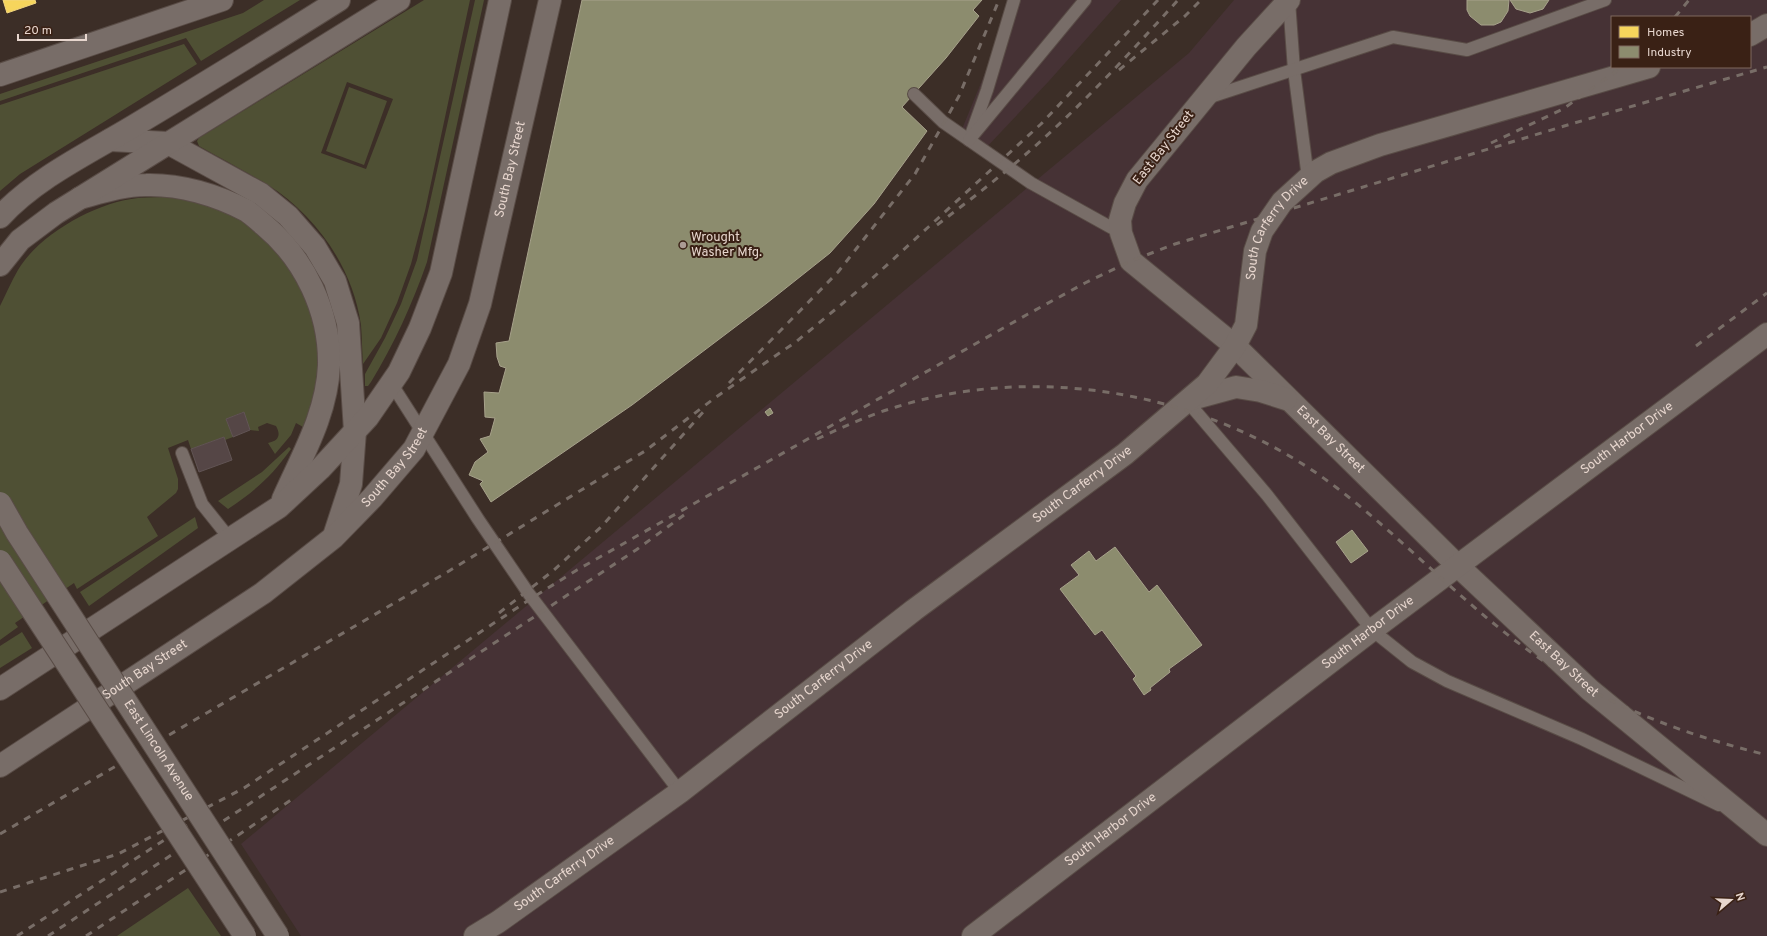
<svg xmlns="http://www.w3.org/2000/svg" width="1767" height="936" viewBox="0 0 1767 936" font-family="Overpass,sans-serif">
  <rect width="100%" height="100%" fill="#3c2e27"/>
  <g fill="#463235" fill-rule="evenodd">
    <path d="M1015,0H1121L1049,81L984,150L960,134Z"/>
    <path d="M1234,0H1767V936H301L241,844L1189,53ZM1612,17H1750V67H1612Z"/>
  </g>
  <g fill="#4f5034" fill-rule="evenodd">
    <path d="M264,0H300L201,61L186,38L0,101V94L243,13Z"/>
    <path d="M424,0H470L425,211L411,264L397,303L381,338L363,364C362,351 362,338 361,325C353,268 316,215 268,185C245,171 222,159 199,146L197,141L199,138ZM347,82L393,99L366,169L321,153Z"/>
    <path d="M475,0H484L427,262C412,305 394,344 371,382L368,386H365V374L385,338L401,304L417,260Z"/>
    <path d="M184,44L197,64L20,174L0,191V105Z"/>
    <path d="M349,87L387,101L364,165L326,151Z"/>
    <path d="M172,197C188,200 204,203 219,209C283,235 324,307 317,374C316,393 309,410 303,427L296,423L291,435L275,454L268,443C279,441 281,435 276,426L267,423L258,427L259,431L250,430L243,412L226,419L233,437L225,440L224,437L191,449L188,440L168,448L178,479V489L176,493L147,517L158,536L77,589L74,583L15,623L18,627L0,640V306C6,294 11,282 18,270C39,234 97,202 138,198C149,197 161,197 172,197Z"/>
    <path d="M289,447L291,449C272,476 256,490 228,509L218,501L262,472Z"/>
    <path d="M195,517L198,528L89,606L80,592Z"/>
    <path d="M22,632L32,648L0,668V646Z"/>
    <path d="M188,888L221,936H117Z"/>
  </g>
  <path fill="#f6d55c" stroke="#f2d57e" d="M3,0H35L36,3L7,13Z"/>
  <g fill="#8c8c6e" stroke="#a7a28b">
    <path d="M582,0H982L973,10L979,16L946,58L902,107L927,131L874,204L830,253L767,303L632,405L491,502L480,484L483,481L469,475L475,462L488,452L480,439L490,436L495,418L485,417L484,392L499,393L506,368L500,366L497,357L496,343L509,341Z"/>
    <path d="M1467,0H1509L1508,11L1501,22L1494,25H1481L1470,16L1467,10Z"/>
    <path d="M1510,0H1549L1543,9L1530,13L1516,9Z"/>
    <path d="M770,408L773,413L768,416L765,412Z"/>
    <path d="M1352,530L1368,551L1351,563L1336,542Z"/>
    <path d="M1115,547L1149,592L1157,585L1202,645L1169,669L1170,672L1150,688L1151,690L1144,695L1133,679L1136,676L1102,630L1095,635L1060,589L1079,575L1071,565L1089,551L1096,561Z"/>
  </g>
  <g fill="#554646" stroke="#615454">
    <path d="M244,412L250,430L233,437L226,419Z"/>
    <path d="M224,437L232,460L199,472L191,449Z"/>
  </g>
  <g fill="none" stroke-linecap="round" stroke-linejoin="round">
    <g stroke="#594c46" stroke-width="14">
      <g id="service">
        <path d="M1289,1L1294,70L1308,178"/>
        <path d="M914,94L943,122L1031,183L1121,233"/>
        <path d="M1207,98L1393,37L1467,50L1605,0"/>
        <path d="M972,132L987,90L1014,0"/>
        <path d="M969,140L1085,0"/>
        <path d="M391,383L478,519L529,594L680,792"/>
        <path d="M1187,401L1267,495L1372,630L1412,662L1447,681L1582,739L1719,805"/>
        <path d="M182,453L202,504L230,539"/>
      </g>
    </g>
    <g stroke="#594c46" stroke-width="24">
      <g id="minor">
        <path id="s1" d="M1289,0L1246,47L1137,180L1125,203L1120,220L1121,233L1131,261L1235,346L1458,566L1590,690L1767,835"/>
        <path d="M1750,35L1767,25"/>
        <path d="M0,75L222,0"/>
        <path d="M1192,399L1236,387L1261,391L1286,399"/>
        <path id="s2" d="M475,936L498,922L680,792L914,610L1125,454L1207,384L1235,346L1246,325L1255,251L1262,231L1282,202L1315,172L1331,163L1380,145L1649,67"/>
        <path id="s3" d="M973,936L1372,630L1767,334"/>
      </g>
    </g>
    <g stroke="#594c46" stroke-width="24">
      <g id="secondary">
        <path d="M110,140L168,143L261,194L288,216L315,247L335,281L348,323L355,431L351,484L335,533"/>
        <path d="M80,198C102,192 123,185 146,185C180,184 217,195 247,211C253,215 258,220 264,225C305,259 330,312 329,365C327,414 302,456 283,499"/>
        <path d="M0,217C36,178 87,154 132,127C202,85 271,43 339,0"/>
        <path d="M0,265L20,240L56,213L399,0"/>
        <path d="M0,689L279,507L320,469L368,417L399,372L420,328L441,273L500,0"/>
        <path id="s4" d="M0,766L263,593L334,537L372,498L414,449L459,364L480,304L550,0"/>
      </g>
    </g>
    <use href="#service" stroke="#786d68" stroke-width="12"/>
    <use href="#minor" stroke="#786d68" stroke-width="22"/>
    <use href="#secondary" stroke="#786d68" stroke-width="22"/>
    <g stroke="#786d67" stroke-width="3" stroke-dasharray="7 7" stroke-linecap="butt">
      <path d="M1675,17L1689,0"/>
      <path d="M1119,70L1185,16L1201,0"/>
      <path d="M1491,143L1563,109L1622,67"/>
      <path d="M937,225C978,194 1019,162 1056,127C1099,87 1139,43 1178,0"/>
      <path d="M1696,346L1767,293"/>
      <path d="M729,383L838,272L915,174L959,96L999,0"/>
      <path d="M817,439C843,427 869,415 896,407C1043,361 1216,395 1337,488C1410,544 1473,615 1551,666C1617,710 1690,736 1767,755"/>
      <path d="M499,613L554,570L602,526L704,411"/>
      <path d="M0,834L449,571L645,451L716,397L797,341L865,285L1041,124L1158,0"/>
      <path d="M0,892L118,854L244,788L532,598L577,570L1028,314L1085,283L1131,261L1175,244L1571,124L1767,67"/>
      <path d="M17,936L198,818"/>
      <path d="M48,936L636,550L684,515"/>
      <path d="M86,936L294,798"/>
    </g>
    <g stroke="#594c46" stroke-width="24" stroke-linecap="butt">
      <g id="secondary-bridge">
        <path id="s5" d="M0,503L17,533L278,936"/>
        <path d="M0,561L245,936"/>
      </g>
    </g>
    <use href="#secondary-bridge" stroke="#786d68" stroke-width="22"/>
  </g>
  <circle fill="#ab9b94" stroke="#3a2115" stroke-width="1.5" cx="683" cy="245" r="4"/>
  <g text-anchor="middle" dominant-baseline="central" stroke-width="4" stroke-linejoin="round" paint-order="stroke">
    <g font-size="13" fill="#e7d6ce" stroke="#3a2115">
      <text transform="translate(1164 148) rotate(-52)">East Bay Street</text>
      <text stroke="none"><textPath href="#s4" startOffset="822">South Bay Street</textPath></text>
      <text stroke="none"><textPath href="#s2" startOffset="1093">South Carferry Drive</textPath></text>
      <text stroke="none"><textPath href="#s3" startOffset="822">South Harbor Drive</textPath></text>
      <text stroke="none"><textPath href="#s1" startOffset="590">East Bay Street</textPath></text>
      <text stroke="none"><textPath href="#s4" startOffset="498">South Bay Street</textPath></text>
      <text stroke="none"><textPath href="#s2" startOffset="757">South Carferry Drive</textPath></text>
      <text stroke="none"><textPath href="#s3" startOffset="498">South Harbor Drive</textPath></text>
      <text stroke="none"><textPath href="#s1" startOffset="914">East Bay Street</textPath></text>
      <text stroke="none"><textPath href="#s4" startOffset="174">South Bay Street</textPath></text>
      <text stroke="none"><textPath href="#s2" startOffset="433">South Carferry Drive</textPath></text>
      <text stroke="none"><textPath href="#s5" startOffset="294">East Lincoln Avenue</textPath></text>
      <text stroke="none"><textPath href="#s3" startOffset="174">South Harbor Drive</textPath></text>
      <text stroke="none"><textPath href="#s2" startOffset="109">South Carferry Drive</textPath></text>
    </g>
    <g font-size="13" fill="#e7d6ce" stroke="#3a2115" text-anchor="start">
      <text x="691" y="238">Wrought<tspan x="691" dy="15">Washer Mfg.</tspan></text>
    </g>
  </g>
  <rect x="1611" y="16" width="140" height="52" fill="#3a2115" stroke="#7f695f"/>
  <rect x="1619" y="26" width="20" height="12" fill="#f6d55c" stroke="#7f695f"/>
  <text x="1647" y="36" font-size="12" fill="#e7d6ce">Homes</text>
  <rect x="1619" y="46" width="20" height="12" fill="#8c8c6e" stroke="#7f695f"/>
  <text x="1647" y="56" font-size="12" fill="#e7d6ce">Industry</text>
  <g transform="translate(1731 900) rotate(71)" stroke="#3a2115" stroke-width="3" paint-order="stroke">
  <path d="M0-3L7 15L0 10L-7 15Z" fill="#e7d6ce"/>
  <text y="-6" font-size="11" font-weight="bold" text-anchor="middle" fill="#e7d6ce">N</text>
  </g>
  <path d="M18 34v6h68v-6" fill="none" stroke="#e7d6ce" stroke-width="2"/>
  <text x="24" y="34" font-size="12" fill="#e7d6ce" stroke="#3a2115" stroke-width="3" paint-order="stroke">20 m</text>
</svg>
